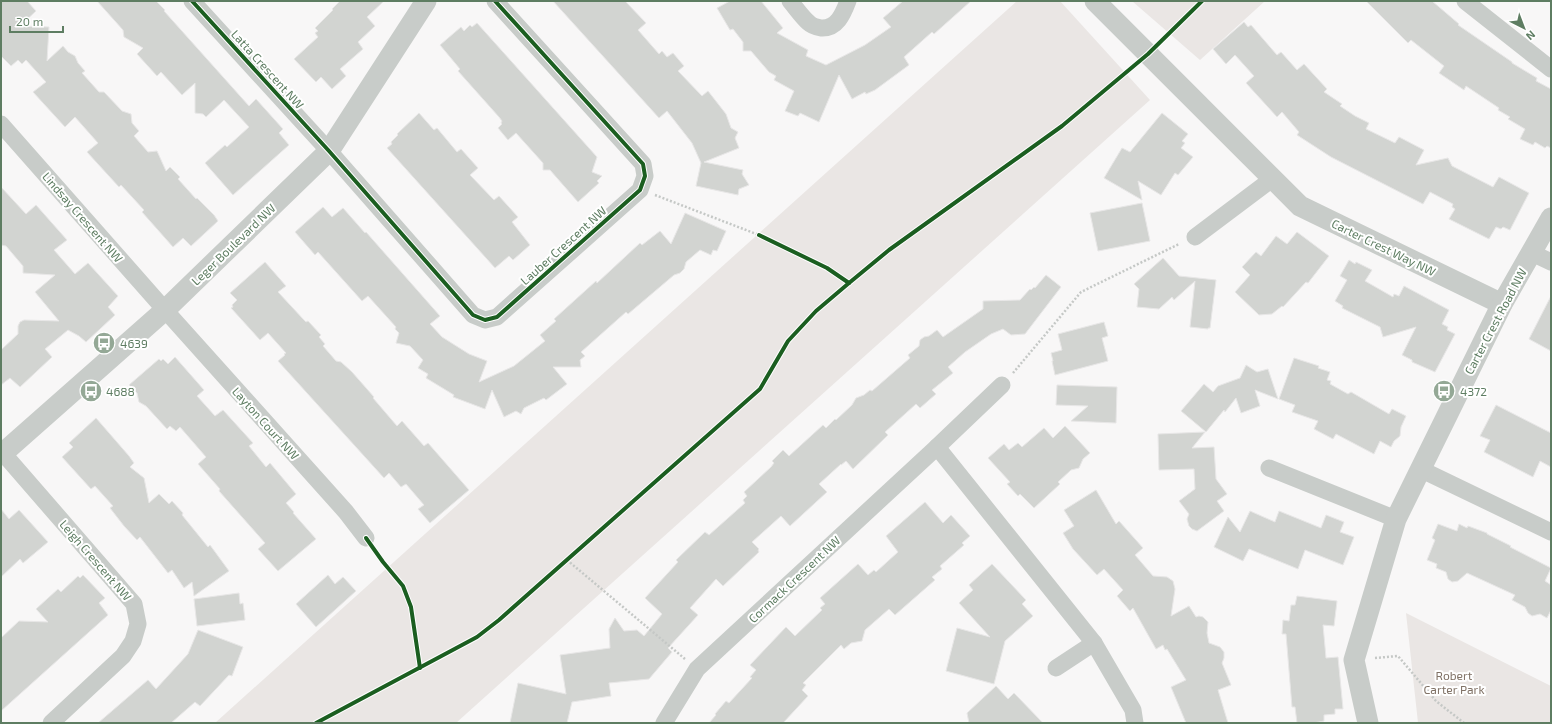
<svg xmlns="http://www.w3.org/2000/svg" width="1552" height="724" font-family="'Exo 2',sans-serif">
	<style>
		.green { fill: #eae6e4 }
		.building { fill: #d2d4d1; stroke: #e8e7e7 }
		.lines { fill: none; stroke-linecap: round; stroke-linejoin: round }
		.path { stroke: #c5c8c6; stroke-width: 2.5; stroke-dasharray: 2 2; stroke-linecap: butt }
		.minor { stroke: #c8ccc9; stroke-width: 17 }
		.tertiary { stroke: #c8ccc9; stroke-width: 21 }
		.cycleway-casing { stroke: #fff; stroke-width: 6 }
		.cycleway { stroke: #1b5e20; stroke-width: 4 }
		.labels { text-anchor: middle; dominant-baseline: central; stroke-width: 4; stroke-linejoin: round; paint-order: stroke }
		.street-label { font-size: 12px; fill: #5e7d62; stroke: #fff }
		.poi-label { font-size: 12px; fill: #5e7d62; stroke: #fff; text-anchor: start }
		.park-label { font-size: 12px; fill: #807266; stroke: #fff }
	</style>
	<rect width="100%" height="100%" fill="#f8f7f7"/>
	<g class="green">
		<path d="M1017 1H1060L1150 100 456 723H215Z"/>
		<path d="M1132 1H1265L1200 60Z"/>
		<path d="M1406 613 1551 686V723H1418Z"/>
	</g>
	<g class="building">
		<path d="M1 1H27L36 11 20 26 49 27 47 61 63 46 68 52 75 56 78 63 85 71 82 73 99 92H104L122 111 131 114 132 123 139 131 134 136 148 152 157 151 166 171 170 167 180 177 178 179 196 199 197 198 214 215 218 221 191 246 183 238 173 247 142 212 144 210 121 185 119 187 87 152 98 143 75 117 65 127 33 92 46 82 26 60 22 64 18 60 11 66 1 56Z"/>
		<path d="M97 1H156L165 10 164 11 249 106 256 99 283 129 279 133 289 145 233 195 205 163 225 145 227 147 249 127 224 100 206 117 203 114 195 113V83L182 95 161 72 157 76 137 54 143 48 124 37 123 30Z"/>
		<path d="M340 1H384L367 17 375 26 358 42 363 49 340 69 346 76 332 89 321 77 316 82 294 59 318 37 315 33 318 31 315 28 333 10 332 9Z"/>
		<path d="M553 1H625L646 23 638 30 659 54 662 51 667 57 673 53 684 66 678 71 702 96 708 91 726 114 731 128 738 132 735 138 739 148 704 162 743 170 742 174 749 185 739 189 738 195 696 186 701 163 692 143 667 111 659 118Z"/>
		<path d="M730 1H761L783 28 777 33 808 50 806 56 826 65 865 45 891 27 883 18 903 1H971L934 34 932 32 904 57 909 65 875 90 866 94 865 92 852 99 839 75 819 122 800 113 798 116 785 111 794 91 774 80 776 76 769 72 751 51H743V42L733 29 730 30 717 8Z"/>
		<path d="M1366 1H1432L1459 24 1458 25 1512 62V63L1537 78 1536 81 1551 89V148L1547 146 1545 148 1535 142 1533 145 1520 139 1525 129 1508 119 1510 117 1498 110 1499 108 1466 86 1464 90 1439 73 1444 66 1411 40 1408 43Z"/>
		<path d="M1244 22 1248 27 1251 25 1277 55 1281 52 1297 70 1304 64 1327 89 1324 92 1342 104 1340 106 1355 116 1369 123 1366 129 1395 143 1399 137 1424 150 1416 165 1448 158 1452 166 1493 187 1499 177 1529 193 1510 230 1503 227 1501 229 1496 227 1489 239 1449 219 1455 209 1452 207 1453 204 1430 192 1423 204 1331 157 1297 135 1299 132 1282 112 1277 117 1246 83 1254 76 1235 55 1226 64 1213 49Z"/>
		<path d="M477 23 597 157 592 172 602 176 597 181 599 183 578 202 550 170H543V163L516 133 508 140 498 128 502 124 501 123 502 121 499 117 458 71 460 69 440 45 461 27 464 31 470 25 472 27Z"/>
		<path d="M419 113 434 130 437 128 457 152 461 149 478 168 470 175 494 200 499 196 518 217 512 222 530 245 513 260 509 256 495 268 387 148 392 144 391 142 398 135 397 134Z"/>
		<path d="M1162 113 1188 134 1182 141 1185 143 1181 148 1193 157 1178 175 1175 173 1161 195 1138 181 1142 200 1104 178 1122 148 1130 152Z"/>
		<path d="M1 187 26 214 36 205 67 240 54 250 75 274 88 263 118 296 108 307 115 315 86 342 79 336 68 330 45 349 52 357 20 387 10 378 1 385V350L18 334V326L20 322 24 320 59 321 35 292 55 275 23 273V266L6 246 1 245Z"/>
		<path d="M1142 203 1150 241 1098 251 1090 213Z"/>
		<path d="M323 207 332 217 343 208 365 233 366 232 440 316 430 324 442 337 469 354 487 361 479 382 514 366 545 341 540 335 556 321 554 319 596 281 597 283 640 243 642 245 660 231 671 244 685 213 726 231 717 251 713 250 711 255 700 250 686 262 684 269 680 273 674 275 628 314 626 312 581 352 585 356 580 360 581 367H553L567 384 546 400 544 398 524 408 521 414 516 411 504 417 492 390 485 409 453 397 454 395 426 378 428 374 418 368 423 360 410 346 396 343 399 333 395 329 396 327 368 296 362 301 318 252 315 255 295 232Z"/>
		<path d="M1297 232 1329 256 1308 283 1306 282 1283 307 1282 306 1272 314 1259 315 1235 292 1250 275 1242 267 1256 252 1261 256 1276 236 1287 244Z"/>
		<path d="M1163 258 1179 276 1216 280 1210 328H1208V329L1190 327 1195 281 1174 300 1172 297 1159 309 1137 307 1139 289 1134 284Z"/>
		<path d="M1349 260 1355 264 1356 262 1372 270 1365 281 1393 297 1394 294 1399 296 1404 286 1449 310 1442 324 1448 327 1447 330 1455 334 1435 372 1412 362V360L1402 355 1416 327 1383 337 1380 327 1342 308 1343 306 1335 301 1347 280 1340 276Z"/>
		<path d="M265 262 286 286 278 292 304 320 306 322 308 321 321 335 319 337 325 344 323 346 336 361 341 362 352 372 374 397 373 398 397 426 402 421 424 446 428 443 469 490 430 523 418 509 424 505 406 484 401 487 389 473 384 478 278 361 285 355 284 354 286 353 268 333 260 340 231 308 233 307 232 305 237 300 230 293Z"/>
		<path d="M1046 275 1061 287 1025 334 1011 335 1003 329 991 334 965 352 948 367 953 373 932 390 936 394 920 408 916 404 885 432 888 435 853 469 846 461 841 465V464L819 484 827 492 790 526 781 516 752 542 759 549 758 550 759 552 723 586 716 579 690 608 698 615 668 648 672 652 649 679 609 683 611 696 572 702 567 723H510L518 683 566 694 560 655 610 648 609 629 615 618 624 631 637 630 644 636 662 614 645 598 678 562 676 560 705 532 709 535 745 503 743 500 747 496 744 492 771 467 774 463 772 461 783 450 789 456 823 425 826 428 835 419 836 420 852 405 856 398 864 395 870 390 872 391 910 358 908 355 919 346 920 340 924 337 929 336 937 330 943 337 983 309V301L1020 300 1030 289 1031 290 1034 287 1035 288Z"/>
		<path d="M1551 296V351L1529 339Z"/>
		<path d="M1104 322 1108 336 1102 338 1108 361 1055 375 1052 361H1053L1051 353 1062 350 1058 334Z"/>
		<path d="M175 357 204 390 197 396 215 416 223 410 253 443 249 446 266 467 270 463 296 494 286 503 294 512 293 513 316 539 278 571 258 549 265 543 219 491 220 489 198 464 206 457 180 427 176 431 170 426 167 429 146 406 139 402 137 393 129 385 159 359 161 361 163 359 168 364Z"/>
		<path d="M1294 358 1319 366 1318 368 1330 372 1327 380 1331 381 1330 384 1348 394 1351 392 1389 414 1392 409 1406 416 1401 427 1400 436 1394 441 1391 447 1380 441 1374 454 1336 434 1333 439 1314 429 1318 421 1292 412 1295 405 1279 399Z"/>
		<path d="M1246 365 1257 372 1268 369 1278 399 1255 390 1260 406 1241 413 1236 398 1225 412 1224 410 1206 432 1181 411 1204 384 1213 392 1218 386 1240 378Z"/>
		<path d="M1057 385 1117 387 1116 423 1071 421 1088 406 1056 405Z"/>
		<path d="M1496 405 1551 433V467L1540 461 1533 477 1484 452 1490 440 1480 436Z"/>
		<path d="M96 418 129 456 134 463 130 467 144 478 149 503 159 494 169 504 172 501 183 513 182 515 208 547 210 545 229 571 194 596 192 582 184 588 172 570 168 573 140 537 137 540 124 526 110 508 113 506 95 486 91 489 62 457 73 447 69 443Z"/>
		<path d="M1065 426 1090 453 1083 459 1079 468 1071 470 1058 482 1060 484 1034 508 1020 494 1018 496 1007 484 1010 482 988 458 1004 444 1009 450 1018 443 1022 447 1044 428 1053 438Z"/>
		<path d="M1205 432 1192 448 1214 447 1216 479 1227 494 1217 501 1224 511 1197 531 1192 529 1189 526 1187 519 1189 514 1179 501 1195 489 1194 469 1159 470 1158 434Z"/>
		<path d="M1096 490 1116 524 1119 521 1143 548 1135 555 1153 576 1167 577 1173 581 1175 589 1171 616 1189 606 1196 617 1199 616 1203 617 1208 622 1207 633 1209 643 1220 647 1224 652V658L1222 663 1231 685 1218 690 1228 723H1186L1171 687 1186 680 1167 649 1165 650 1163 645 1156 649 1133 608 1130 611 1117 596 1123 590 1104 569 1097 575 1073 549 1063 533 1074 526 1064 510Z"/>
		<path d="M925 502 943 523 951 515 970 536 962 543 964 545 940 566 942 569 932 577 935 580 895 615 889 609 865 630 862 641 851 643 844 649 841 645 803 683 806 685 802 690 808 696 783 723H709L716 715 715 714 726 701 729 703 752 678 750 677 756 670 750 665 786 627 795 636 822 610 820 608 825 604 820 598 858 564 868 575 874 570 876 572 898 552 886 536Z"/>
		<path d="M1 509 9 519 19 510 48 542 23 563 20 559 1 577Z"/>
		<path d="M1250 511 1275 522 1279 511 1321 528 1326 515 1344 522 1340 532 1354 537 1343 565 1305 550 1298 569 1249 549 1243 561 1214 547 1228 517 1240 532Z"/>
		<path d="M1438 524 1457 531 1459 524 1467 528 1468 526 1487 533V534L1511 546 1510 547 1551 568 1545 581 1551 585V610L1547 618 1540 614 1532 616 1528 613 1525 607 1512 600 1515 595 1467 573 1458 581 1452 582 1448 579 1446 572 1436 568 1437 564 1427 560 1435 540 1432 538Z"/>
		<path d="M992 564 1026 600 1022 604 1033 616 1005 641 994 684 946 671 957 628 990 637 959 603 973 590 969 585Z"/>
		<path d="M83 575 105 598 99 603 108 615 1 711V638L19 621 48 622 36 609 58 589 61 592 78 576 80 578Z"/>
		<path d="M328 575 335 584 343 577 356 591 316 627 296 604Z"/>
		<path d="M239 593 240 604 243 603 245 620 197 626 194 599Z"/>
		<path d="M1297 596 1337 601 1334 626 1323 625 1326 658 1338 657 1343 709H1335V714L1324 715V721L1313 723H1297L1295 707H1292L1286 634H1282L1283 620 1289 621 1291 605H1295Z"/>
		<path d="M198 630 243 647 232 676 229 675 200 706 195 702 171 723H98L148 680 156 689 188 654Z"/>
		<path d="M996 686 1008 699 1014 693 1043 723H969L967 713Z"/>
	</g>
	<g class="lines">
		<g class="path">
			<path d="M655 195 759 235"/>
			<path d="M1013 373 1081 292 1179 244"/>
			<path d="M567 560 685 659"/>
			<path d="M1375 658 1398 656 1436 701 1464 723"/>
		</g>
		<g class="minor">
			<path d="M192 1 329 151 473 315 485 320 497 317 640 190 645 176 643 164 495 1"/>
			<path d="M790 1C796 8 802 17 809 23 812 26 816 27 821 28 837 29 843 14 848 1"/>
			<path d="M1465 1 1551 69"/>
			<path d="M1 124 165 310 346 512 366 538"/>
			<path d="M1195 237 1272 179"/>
			<path d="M1532 253 1551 262"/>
			<path d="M937 447 1002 385"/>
			<path d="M3 453 134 604 138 624 133 641 123 656 51 723"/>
			<path d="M1269 468 1396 519"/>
			<path d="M1420 469 1551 532"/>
			<path d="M1056 668 1094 643"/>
			<path d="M664 723 697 669 937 447 1094 643 1133 710 1135 723"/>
		</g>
		<g class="tertiary">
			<path d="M1095 1 1300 206 1502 304"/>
			<path d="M1 455 165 310 329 151 426 1"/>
			<path d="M1368 723 1354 660 1396 519 1502 304 1551 218"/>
		</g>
		<g class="cycleway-casing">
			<g id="cycleway">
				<path d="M192 1 329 151 473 315 485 320 497 317 640 190 645 176 643 164 495 1"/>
				<path d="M759 235 827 268 849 283"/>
				<path d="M366 538 383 562 403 586 411 607 420 668"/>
				<path d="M316 723 477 637 499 620 760 389 788 341 816 311 849 283 889 250 1062 126 1148 54 1202 1"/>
			</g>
		</g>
		<use href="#cycleway" class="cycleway"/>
	</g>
	<defs>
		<g id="bus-disc" transform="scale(1.15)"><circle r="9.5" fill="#94a896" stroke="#fff"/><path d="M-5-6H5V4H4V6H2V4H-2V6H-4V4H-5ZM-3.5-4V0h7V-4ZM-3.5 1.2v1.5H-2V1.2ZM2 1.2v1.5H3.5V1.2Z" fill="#fff"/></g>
	</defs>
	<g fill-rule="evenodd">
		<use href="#bus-disc" x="104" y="343"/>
		<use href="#bus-disc" x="91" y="391"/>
		<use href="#bus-disc" x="1444" y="391"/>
	</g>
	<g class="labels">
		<g class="street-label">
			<text transform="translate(268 69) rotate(48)">Latta Crescent NW</text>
			<text transform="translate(83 217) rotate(49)">Lindsay Crescent NW</text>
			<text transform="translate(233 244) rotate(-44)">Leger Boulevard NW</text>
			<text transform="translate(563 245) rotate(-42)">Lauber Crescent NW</text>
			<text transform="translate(1384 247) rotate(26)">Carter Crest Way NW</text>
			<text transform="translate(1495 321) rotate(-62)">Carter Crest Road NW</text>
			<text transform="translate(266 423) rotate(48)">Layton Court NW</text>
			<text transform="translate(96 560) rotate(49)">Leigh Crescent NW</text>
			<text transform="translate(794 579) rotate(-43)">Cormack Crescent NW</text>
		</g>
		<g class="poi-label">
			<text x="120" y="343">4639</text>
			<text x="106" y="391">4688</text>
			<text x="1460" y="391">4372</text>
		</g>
		<g class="park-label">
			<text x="1454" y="675">Robert<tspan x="1454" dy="14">Carter Park</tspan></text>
		</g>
	</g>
	<rect width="1552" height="724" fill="none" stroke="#5e7d62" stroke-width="4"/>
	<g transform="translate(1524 28) rotate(138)" stroke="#ffffff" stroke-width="3" paint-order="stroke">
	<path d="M0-3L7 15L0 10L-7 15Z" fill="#5e7d62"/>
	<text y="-6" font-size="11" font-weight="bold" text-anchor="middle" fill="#5e7d62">N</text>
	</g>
	<path d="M10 26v6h53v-6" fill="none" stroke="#5e7d62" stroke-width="2"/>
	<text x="16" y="26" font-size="12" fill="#5e7d62" stroke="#ffffff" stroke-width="3" paint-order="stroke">20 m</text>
</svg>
